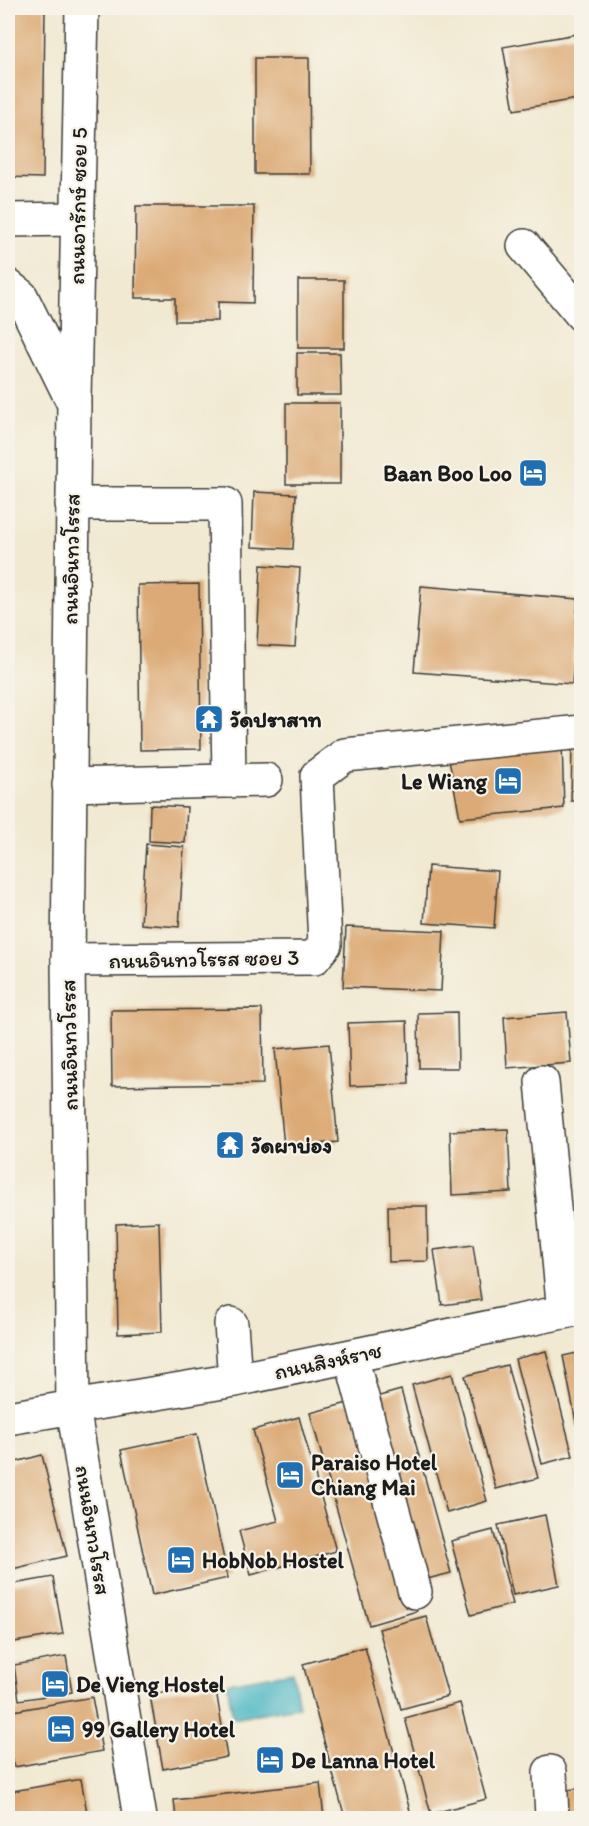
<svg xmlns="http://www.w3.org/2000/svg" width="589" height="1826" font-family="Itim,'Playpen Sans Thai',sans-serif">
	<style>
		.water { fill: #47b5c3; stroke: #326870; stroke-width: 1.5 }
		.building { fill: #dcaa76 }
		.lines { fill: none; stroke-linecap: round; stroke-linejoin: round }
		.minor-casing { stroke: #3c3b37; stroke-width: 36 }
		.minor { stroke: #fff; stroke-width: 33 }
		.labels { text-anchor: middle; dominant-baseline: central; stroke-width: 4.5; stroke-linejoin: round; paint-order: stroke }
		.street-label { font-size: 22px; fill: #1c1c1c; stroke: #f7f3e8 }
		.poi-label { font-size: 22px; font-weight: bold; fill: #1c1c1c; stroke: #f7f3e8; text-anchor: start }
	</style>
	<rect width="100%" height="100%" fill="#f7f3e8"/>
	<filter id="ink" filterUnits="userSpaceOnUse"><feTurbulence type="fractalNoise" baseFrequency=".0167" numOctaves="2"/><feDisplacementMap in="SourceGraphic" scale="12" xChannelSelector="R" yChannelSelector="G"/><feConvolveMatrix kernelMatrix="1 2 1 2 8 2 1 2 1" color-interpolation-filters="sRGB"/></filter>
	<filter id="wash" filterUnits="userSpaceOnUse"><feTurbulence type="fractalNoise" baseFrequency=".008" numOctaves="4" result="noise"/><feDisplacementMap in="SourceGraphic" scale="24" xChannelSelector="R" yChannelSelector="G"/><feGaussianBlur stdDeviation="1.35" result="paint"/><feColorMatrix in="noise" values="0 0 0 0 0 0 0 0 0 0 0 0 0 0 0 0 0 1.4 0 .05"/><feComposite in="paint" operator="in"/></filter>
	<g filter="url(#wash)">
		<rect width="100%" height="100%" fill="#f1e9d2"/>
		<path class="water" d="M293 1672 299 1707 233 1718 227 1683Z"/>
		<g id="blocks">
			<g class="building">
				<path d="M8 8H45L43 178 8 177Z"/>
				<path d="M582 33V98L514 110 503 47Z"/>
				<path d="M255 58H309L310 174H255Z"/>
				<path d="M136 206H254L253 303 218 302V321H175V298H135Z"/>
				<rect x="298" y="280" width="46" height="68"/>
				<path d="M297 353H340L341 395H297Z"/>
				<rect x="286" y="403" width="54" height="81"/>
				<path d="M254 492 296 494 293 549 252 547Z"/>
				<path d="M261 565 300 568 295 647 257 645Z"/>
				<path d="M199 584 201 749 140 750 138 585Z"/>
				<path d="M421 586 578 599 572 684 414 672Z"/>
				<path d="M562 743 564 808 460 818 448 755Z"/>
				<path d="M572 743H582V801H571Z"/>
				<path d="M150 805 187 807 185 843 149 841Z"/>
				<path d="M146 844 184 847 179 927 141 924Z"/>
				<path d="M428 866 498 871 494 928 424 923Z"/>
				<rect x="578" y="923" width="4" height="66"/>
				<path d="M346 927 444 931 441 991 343 987Z"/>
				<path d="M262 1009 263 1084 112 1086 111 1010Z"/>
				<path d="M457 1012 458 1068H419L418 1013Z"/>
				<path d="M567 1012 571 1063 507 1068 504 1017Z"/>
				<path d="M407 1021 409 1084 350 1086 348 1023Z"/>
				<path d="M329 1044 338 1142 284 1147 275 1049Z"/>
				<path d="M508 1129 511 1192 452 1195 450 1131Z"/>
				<path d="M388 1206H427L428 1261 389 1262Z"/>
				<path d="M159 1222 162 1332 118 1334 116 1224Z"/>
				<path d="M473 1245 481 1300 442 1305 434 1250Z"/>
				<path d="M546 1351 573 1456 542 1464 515 1359Z"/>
				<path d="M582 1352V1426L577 1427 563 1356Z"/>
				<path d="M507 1365 538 1478 496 1489 465 1376Z"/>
				<path d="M452 1374 487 1501 447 1513 412 1385Z"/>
				<path d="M401 1390 451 1573 419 1581 369 1399Z"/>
				<path d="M359 1400 417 1611 369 1625 310 1413Z"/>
				<path d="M299 1417 336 1551 251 1575 239 1531 278 1521 253 1430Z"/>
				<path d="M197 1434 228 1578 152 1595 121 1450Z"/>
				<path d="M42 1455 67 1556 8 1570V1464Z"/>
				<path d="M545 1515 559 1585 513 1595 498 1525Z"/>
				<path d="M493 1530 513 1604 471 1615 451 1541Z"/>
				<path d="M53 1577 63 1634 8 1643V1585Z"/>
				<path d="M426 1616 448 1696 401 1709 379 1629Z"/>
				<path d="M365 1647 412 1818H345L303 1664Z"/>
				<path d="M66 1656 72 1692 19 1700 14 1665Z"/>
				<path d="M215 1684 227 1757 163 1769 150 1695Z"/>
				<path d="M92 1697 102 1751 14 1767 8 1727V1712Z"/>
				<path d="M460 1703 486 1799 431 1814 405 1718Z"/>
				<path d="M81 1779 88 1818H8V1792Z"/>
				<path d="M320 1783 324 1818H176L174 1800Z"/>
				<path d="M582 1788V1818H564L561 1791Z"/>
			</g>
		</g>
	</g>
	<g filter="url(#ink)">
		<use href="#blocks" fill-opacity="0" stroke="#3c3b37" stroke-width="1.5"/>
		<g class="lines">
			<g class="minor-casing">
				<g id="minor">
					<path d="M8 220 77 219"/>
					<path d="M524 246 582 315"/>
					<path d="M8 286 21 296 74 404 68 960 73 1407 140 1818"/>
					<path d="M74 399 82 8"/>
					<path d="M72 504H225L229 781"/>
					<path d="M69 785 266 780"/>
					<path d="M68 960 314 958 325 944 317 776 345 755 582 732"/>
					<path d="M542 1082 564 1312"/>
					<path d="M231 1324 235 1380"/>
					<path d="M351 1357 415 1592"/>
					<path d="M8 1418 235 1380 582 1308"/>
					<path d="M550 1772 552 1818"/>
				</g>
			</g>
			<use href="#minor" class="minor"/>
		</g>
	</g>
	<defs>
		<g id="hotel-square" transform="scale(1.5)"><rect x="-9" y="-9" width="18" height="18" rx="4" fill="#1f6fb2" stroke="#f7f3e8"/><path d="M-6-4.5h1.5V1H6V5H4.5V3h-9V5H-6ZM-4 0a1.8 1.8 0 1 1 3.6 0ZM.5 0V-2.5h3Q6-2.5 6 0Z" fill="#fff"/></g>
		<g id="temple-square" transform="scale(1.5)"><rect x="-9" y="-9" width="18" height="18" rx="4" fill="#1f6fb2" stroke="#f7f3e8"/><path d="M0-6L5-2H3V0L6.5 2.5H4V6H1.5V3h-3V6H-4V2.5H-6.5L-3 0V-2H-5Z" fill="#fff"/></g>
	</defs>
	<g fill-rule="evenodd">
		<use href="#hotel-square" x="533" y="473"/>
		<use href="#temple-square" x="209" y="719"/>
		<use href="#hotel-square" x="508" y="781"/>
		<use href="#temple-square" x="230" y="1145"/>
		<use href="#hotel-square" x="290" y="1475"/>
		<use href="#hotel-square" x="181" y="1560"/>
		<use href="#hotel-square" x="55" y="1684"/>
		<use href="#hotel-square" x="61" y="1729"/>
		<use href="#hotel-square" x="270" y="1760"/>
	</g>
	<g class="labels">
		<g class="street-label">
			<text transform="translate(78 206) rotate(-89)">ถนนอารักษ์ ซอย 5</text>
			<text transform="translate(71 559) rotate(-89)">ถนนอินทวโรรส</text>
			<text transform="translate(204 959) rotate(-1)">ถนนอินทวโรรส ซอย 3</text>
			<text transform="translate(69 1045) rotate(-91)">ถนนอินทวโรรส</text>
			<text transform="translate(328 1361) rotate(-12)">ถนนสิงห์ราช</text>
			<text transform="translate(93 1530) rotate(81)">ถนนอินทวโรรส</text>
		</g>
		<g class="poi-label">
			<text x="512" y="473" text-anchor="end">Baan Boo Loo</text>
			<text x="230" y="719">วัดปราสาท</text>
			<text x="487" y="781" text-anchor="end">Le Wiang</text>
			<text x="251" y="1145">วัดผาบ่อง</text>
			<text x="311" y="1462">Paraiso Hotel<tspan x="311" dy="25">Chiang Mai</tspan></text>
			<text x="202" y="1560">HobNob Hostel</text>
			<text x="76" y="1684">De Vieng Hostel</text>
			<text x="82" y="1729">99 Gallery Hotel</text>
			<text x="291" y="1760">De Lanna Hotel</text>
		</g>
	</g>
	<rect width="589" height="1826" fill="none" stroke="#f7f3e8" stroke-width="30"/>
</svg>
